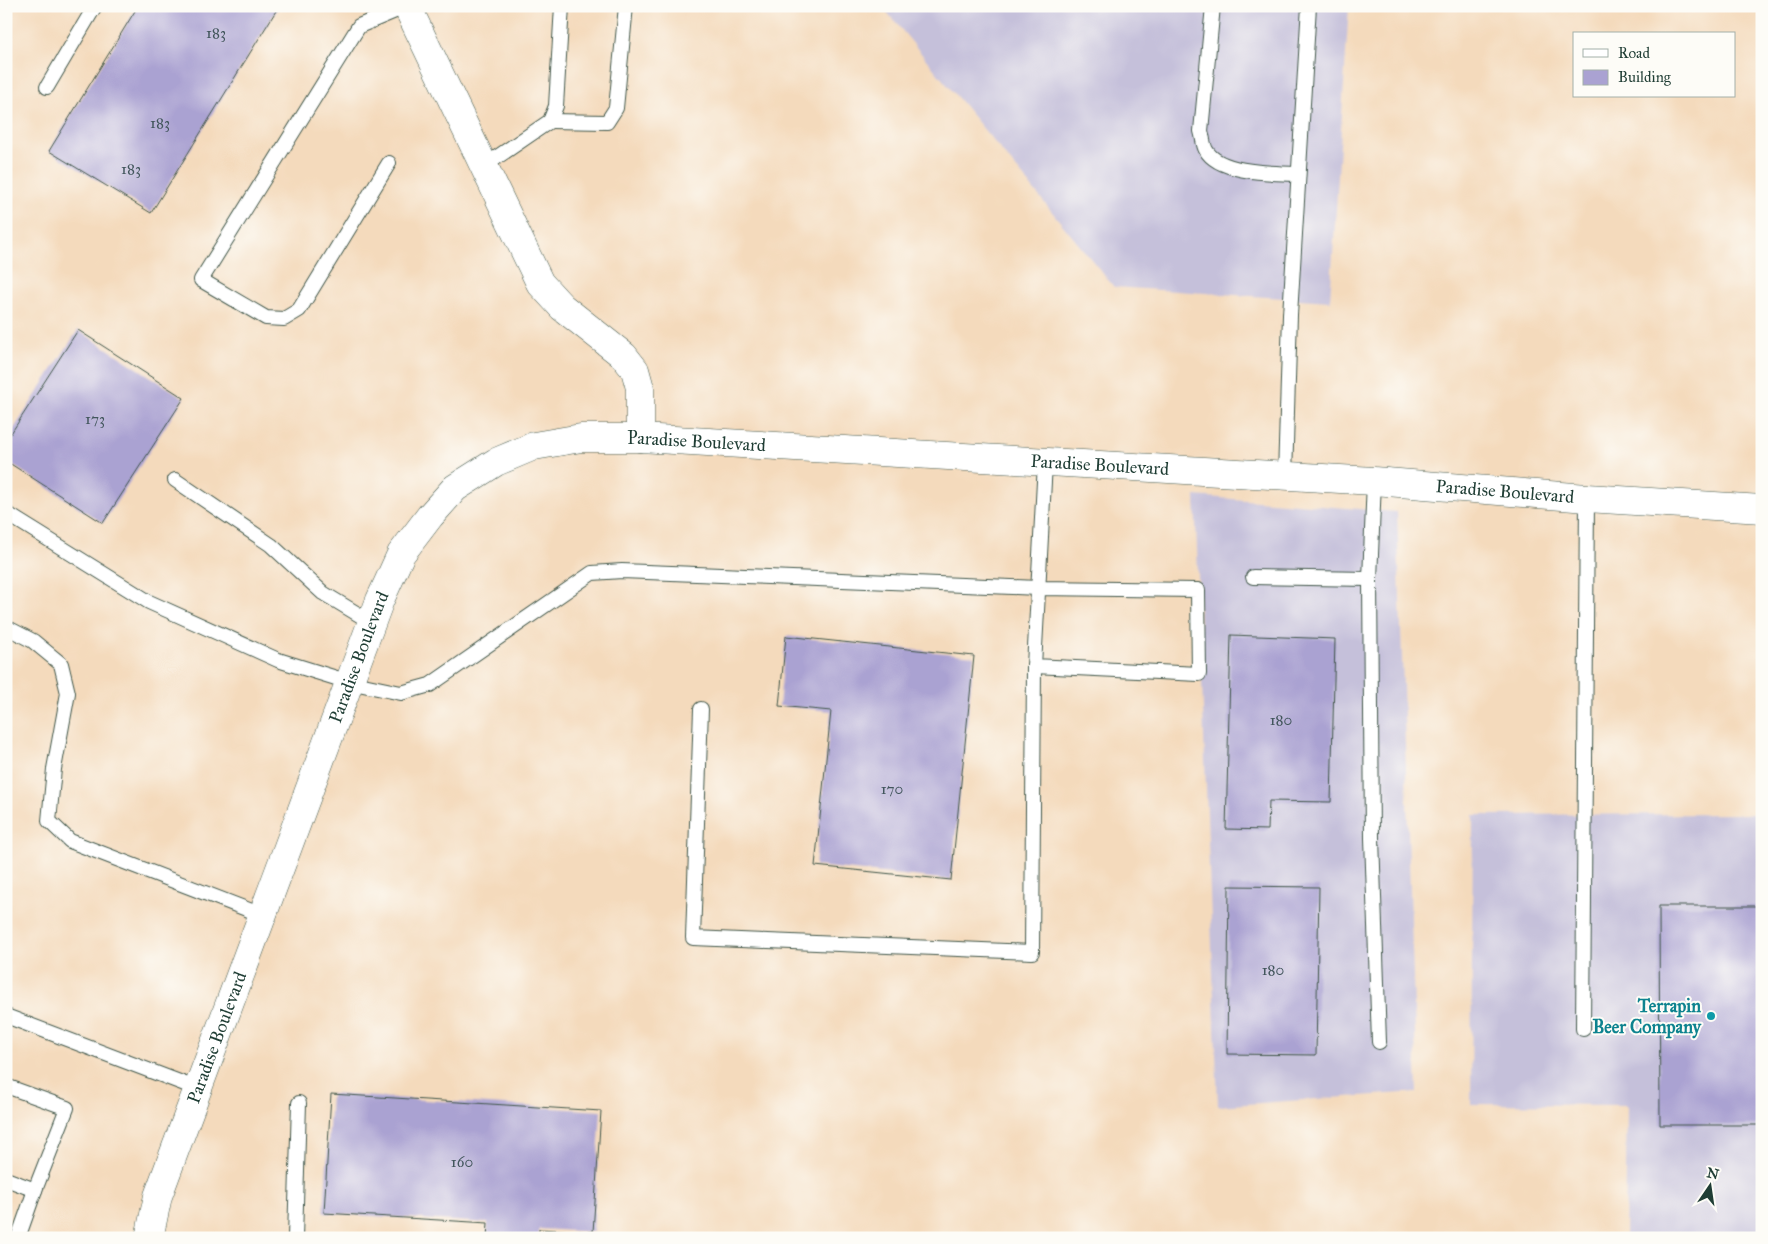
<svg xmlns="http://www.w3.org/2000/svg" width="1768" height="1244" font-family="'IM FELL Great Primer',serif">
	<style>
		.industrial { fill: #c5c0da }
		.building { fill: #aaa2d2 }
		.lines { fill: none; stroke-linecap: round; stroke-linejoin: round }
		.lane-casing { stroke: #3f5548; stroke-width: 16 }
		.street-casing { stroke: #3f5548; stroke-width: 29 }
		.lane { stroke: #fff; stroke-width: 14 }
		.street { stroke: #fff; stroke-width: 28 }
		.culture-dot { fill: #0f9aa8; stroke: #fdfcf7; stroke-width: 2 }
		.labels { text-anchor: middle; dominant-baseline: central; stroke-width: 4; stroke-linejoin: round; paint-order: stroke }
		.number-label { font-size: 15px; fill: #42565c }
		.street-label { font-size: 18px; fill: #1f3d34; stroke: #fdfcf7 }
		.culture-label { font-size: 18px; font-weight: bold; fill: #0d838f; stroke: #fdfcf7; text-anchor: end }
	</style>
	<rect width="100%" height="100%" fill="#fdfcf7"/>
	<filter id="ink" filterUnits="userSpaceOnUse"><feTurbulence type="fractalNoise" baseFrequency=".02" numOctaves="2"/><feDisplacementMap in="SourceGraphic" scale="10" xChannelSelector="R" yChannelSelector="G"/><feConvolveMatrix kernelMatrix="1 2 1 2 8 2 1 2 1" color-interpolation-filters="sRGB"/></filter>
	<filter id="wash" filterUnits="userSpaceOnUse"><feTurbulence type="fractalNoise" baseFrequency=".0096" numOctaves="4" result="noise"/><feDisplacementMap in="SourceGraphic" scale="20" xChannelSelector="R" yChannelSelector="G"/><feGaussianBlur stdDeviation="1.12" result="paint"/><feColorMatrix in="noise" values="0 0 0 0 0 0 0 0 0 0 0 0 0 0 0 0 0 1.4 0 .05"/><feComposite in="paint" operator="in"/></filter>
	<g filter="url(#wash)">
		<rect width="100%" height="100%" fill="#f4dabc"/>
		<g class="industrial">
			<path d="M882 6H1349L1330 301 1114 287Z"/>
			<path d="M1195 496 1397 512 1417 1092 1218 1106Z"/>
			<path d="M1762 814V1238H1625L1627 1105 1471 1104 1473 815Z"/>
		</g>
		<g id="blocks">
			<g class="building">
				<path d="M138 6H279L151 213 49 151Z"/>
				<path d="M78 330 184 398 103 523 6 461V441Z"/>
				<path d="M1231 635 1335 639 1331 802 1269 801 1268 830 1226 829Z"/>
				<path d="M786 636 974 656 951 880 815 866 831 711 779 706Z"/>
				<path d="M1229 886 1319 887 1316 1055 1227 1054Z"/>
				<path d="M1659 906H1762V1125H1660Z"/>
				<path d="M331 1094 601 1111 593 1232 539 1229V1238H487L488 1223 324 1213Z"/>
			</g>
		</g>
	</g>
	<g filter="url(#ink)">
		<use href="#blocks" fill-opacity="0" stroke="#3f5548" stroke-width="1"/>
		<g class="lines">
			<g class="lane-casing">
				<g id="lane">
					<path d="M1213 6 1201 131C1203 137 1203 145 1206 150 1219 174 1275 173 1298 174"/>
					<path d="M47 87 95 6"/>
					<path d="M550 121 607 122 616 108 626 6"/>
					<path d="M389 163 299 310 284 319 266 318 201 280 359 26 407 6"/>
					<path d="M484 166 550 121 556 106 562 6"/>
					<path d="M1285 476 1290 315 1309 6"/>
					<path d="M175 480 271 545 323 593 371 622"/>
					<path d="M1374 481 1370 579 1372 838 1379 1042"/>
					<path d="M6 513 149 602 278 660 349 682 401 693 430 685 592 573 622 571 1038 588 1198 590 1199 674 1034 666 1045 463"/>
					<path d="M1253 577 1370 579"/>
					<path d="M6 627 33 641 61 664 68 693 54 769 49 821 70 841 262 915"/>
					<path d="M701 709 693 938 1032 952 1034 666"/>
					<path d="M6 1016 198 1089"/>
					<path d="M1583 1029 1587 498"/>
					<path d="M6 1086 67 1108 35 1190 6 1179"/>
					<path d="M18 1238 35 1190"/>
					<path d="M295 1238 299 1103"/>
				</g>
			</g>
			<g class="street-casing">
				<g id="street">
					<path d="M407 6 540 283 562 307 624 356 635 370 640 388V438"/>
					<path id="s1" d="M149 1238 158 1196 175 1150 380 600 401 554 430 516 455 488 496 462 534 446 581 438H640L1374 481 1587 498 1762 509"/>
				</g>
			</g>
			<use href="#lane" class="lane"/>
			<use href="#street" class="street"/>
		</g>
	</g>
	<circle class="culture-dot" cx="1711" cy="1016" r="5"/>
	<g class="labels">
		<g class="number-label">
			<text x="216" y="33">183</text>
			<text x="160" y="123">183</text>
			<text x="131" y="169">183</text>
			<text x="95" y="419">173</text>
			<text x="1281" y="720">180</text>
			<text x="892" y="789">170</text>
			<text x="1273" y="970">180</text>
			<text x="462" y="1162">160</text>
		</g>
		<g class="street-label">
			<text stroke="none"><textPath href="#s1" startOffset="1068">Paradise Boulevard</textPath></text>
			<text stroke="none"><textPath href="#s1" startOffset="1472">Paradise Boulevard</textPath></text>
			<text stroke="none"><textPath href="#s1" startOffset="1878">Paradise Boulevard</textPath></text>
			<text stroke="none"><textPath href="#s1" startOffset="618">Paradise Boulevard</textPath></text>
			<text stroke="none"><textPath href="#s1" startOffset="212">Paradise Boulevard</textPath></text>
		</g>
		<g class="culture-label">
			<text x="1701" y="1006">Terrapin<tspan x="1701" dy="21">Beer Company</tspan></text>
		</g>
	</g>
	<rect width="1768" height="1244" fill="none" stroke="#fdfcf7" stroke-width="25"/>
	<rect x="1573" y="32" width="162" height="65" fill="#fdfcf7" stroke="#a4b0a9"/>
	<rect x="1583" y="49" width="25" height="8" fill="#ffffff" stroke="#a4b0a9"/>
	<text x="1618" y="58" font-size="15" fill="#1f3d34">Road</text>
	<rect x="1583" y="70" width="25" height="15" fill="#aaa2d2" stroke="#a4b0a9"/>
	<text x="1618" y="82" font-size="15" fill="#1f3d34">Building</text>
	<g transform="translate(1710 1186) rotate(13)" stroke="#fdfcf7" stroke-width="4" paint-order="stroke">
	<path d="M0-4L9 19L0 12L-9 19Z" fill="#1f3d34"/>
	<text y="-8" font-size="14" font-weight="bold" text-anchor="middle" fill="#1f3d34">N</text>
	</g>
</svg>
